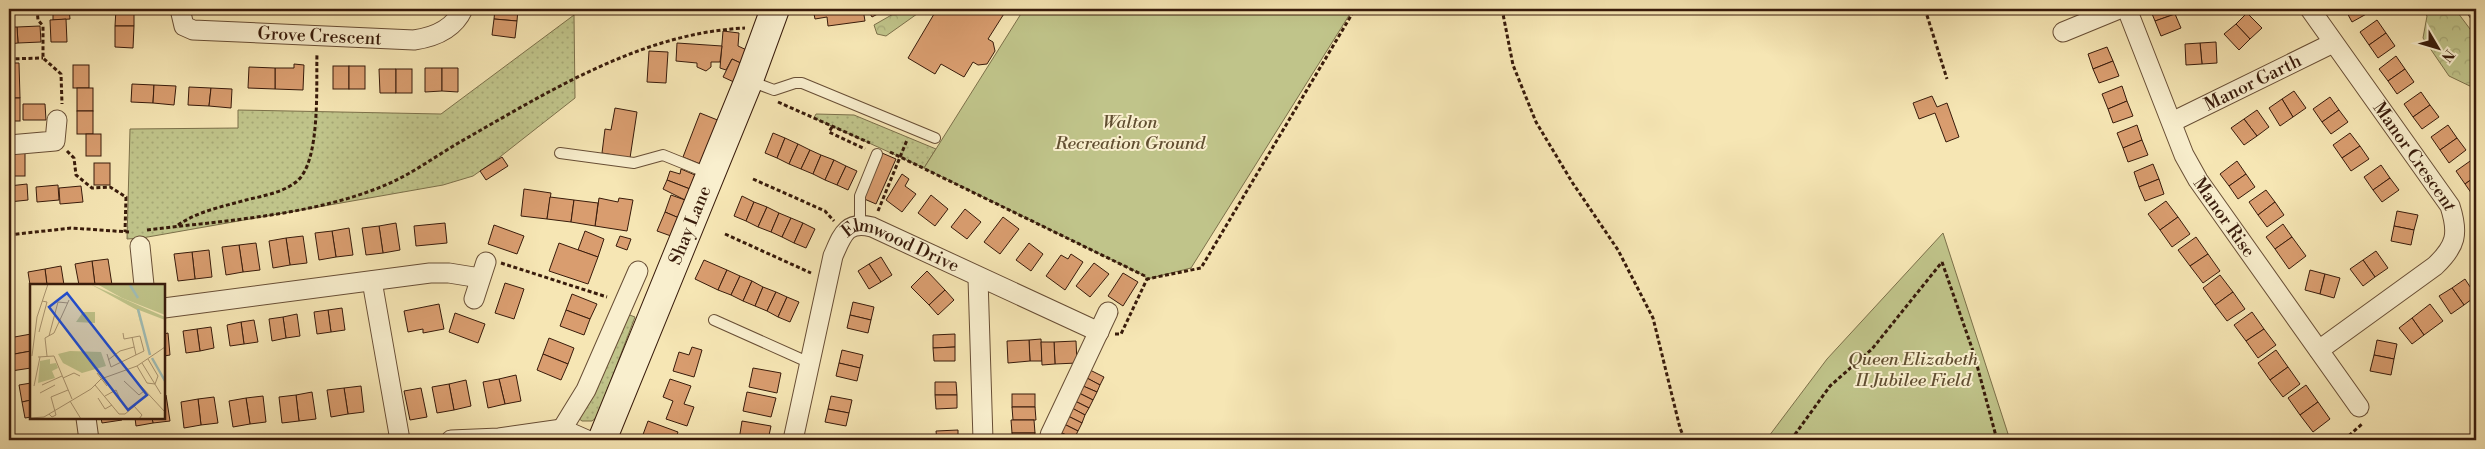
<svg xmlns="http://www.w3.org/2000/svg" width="2485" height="449" font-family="'Libre Bodoni',serif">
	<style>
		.grass { fill: url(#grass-dots); stroke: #7c704a }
		.forest { fill: url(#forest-crowns); stroke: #7c704a }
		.green { fill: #c0c48a; stroke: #7c704a }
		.building { fill: #d99d6f; stroke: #381b0b }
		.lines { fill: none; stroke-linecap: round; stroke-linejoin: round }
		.service-casing { stroke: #684e35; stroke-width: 12 }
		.minor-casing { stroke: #684e35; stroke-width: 21 }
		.secondary-casing { stroke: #381b0b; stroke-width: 30 }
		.path { stroke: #381b0b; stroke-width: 3; stroke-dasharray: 4 2.5; stroke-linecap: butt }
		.service { stroke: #f9efce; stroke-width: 10 }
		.minor { stroke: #f9efce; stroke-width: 19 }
		.secondary { stroke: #f9efce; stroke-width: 28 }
		.rail-casing { stroke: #381b0b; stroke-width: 5.5 }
		.rail { stroke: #f9efce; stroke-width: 4; stroke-dasharray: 11; stroke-linecap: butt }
		.labels { text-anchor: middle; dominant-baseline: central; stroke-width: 4; stroke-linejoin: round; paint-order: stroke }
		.street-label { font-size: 18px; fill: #381b0b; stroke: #f9efce }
		.park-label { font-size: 18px; font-style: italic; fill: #614e31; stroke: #f9efce }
		.inset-river { fill: none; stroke: #a0bdb6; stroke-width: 2.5 }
		.inset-road { fill: none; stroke: #aa9570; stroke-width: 1 }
		.view { fill: #1d4ed8; fill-opacity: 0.15; stroke: #1d4ed8; stroke-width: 2.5 }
		.inset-edge { fill: none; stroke: #381b0b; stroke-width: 2.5 }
	</style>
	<defs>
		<pattern id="grass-dots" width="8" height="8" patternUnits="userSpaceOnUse" patternTransform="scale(1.25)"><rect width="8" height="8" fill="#c0c48a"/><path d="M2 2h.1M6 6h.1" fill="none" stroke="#a6a876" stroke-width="1.8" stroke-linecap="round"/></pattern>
		<pattern id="forest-crowns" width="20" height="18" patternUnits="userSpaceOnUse" patternTransform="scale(1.25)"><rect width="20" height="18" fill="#c0c48a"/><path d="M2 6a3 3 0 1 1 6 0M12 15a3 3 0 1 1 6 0" fill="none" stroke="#a6a876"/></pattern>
	</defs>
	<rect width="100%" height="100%" fill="#f6e6b4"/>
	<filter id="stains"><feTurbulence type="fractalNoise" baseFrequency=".004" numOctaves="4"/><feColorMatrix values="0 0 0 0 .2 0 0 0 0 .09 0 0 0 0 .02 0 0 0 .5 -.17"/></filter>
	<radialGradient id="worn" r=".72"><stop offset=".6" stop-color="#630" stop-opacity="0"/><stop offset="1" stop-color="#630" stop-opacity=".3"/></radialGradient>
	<g class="grass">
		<path d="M574 15 575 98 496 160 473 176 443 185 142 238 127 239 130 129 238 128V110L441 114Z"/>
		<path d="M816 114 854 115 936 149 924 168 814 118Z"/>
		<path d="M627 314 635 317 597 417 592 421H582L578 418Z"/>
	</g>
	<g class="forest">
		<path d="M902 9H924L886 36 877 34 874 25Z"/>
		<path d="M2422 9H2455L2476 37V89L2449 76 2423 38 2427 16Z"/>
	</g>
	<g class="green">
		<path d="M1024 9H1353L1191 268 1147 279 1145 276 924 168Z"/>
		<path d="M1943 233 2010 440H1766L1827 359Z"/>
	</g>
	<g class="building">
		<path d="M53 9H69L70 19 53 20Z"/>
		<path d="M116 9H134V26H115Z"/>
		<path d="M495 9H518L517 21 494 19Z"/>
		<path d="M813 9H863L865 21 828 26 827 17 815 19Z"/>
		<path d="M867 9H887L872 17Z"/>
		<path d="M937 9H1007L988 39 993 42 995 51 987 64 978 65 973 62 964 77 941 64 935 74 908 58Z"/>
		<path d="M2150 9H2173L2175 14 2155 21Z"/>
		<path d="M2345 9H2369L2370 12 2352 22Z"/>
		<path d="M2247 13 2262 28 2250 39 2236 24Z"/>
		<path d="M2175 14 2181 28 2161 36 2155 21Z"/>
		<path d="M66 19 67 42H51L50 20Z"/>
		<path d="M494 19 517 21 515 38 492 35Z"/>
		<path d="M2377 20 2386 33 2369 45 2360 32Z"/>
		<path d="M2236 24 2250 39 2239 50 2224 34Z"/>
		<path d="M40 26 41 42 18 43 17 27Z"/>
		<path d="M115 26H134L133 48 115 47Z"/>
		<path d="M9 27H17L18 43 9 44Z"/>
		<path d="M723 31 739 33 738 46 751 52 745 65 732 59 726 70 720 68Z"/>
		<path d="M2386 33 2395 46 2378 58 2369 45Z"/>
		<path d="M2216 42 2217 63 2202 64 2200 43Z"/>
		<path d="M677 43 722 46 720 62H711V67L706 71 697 67V63L676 61Z"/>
		<path d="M2200 43 2202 64 2186 65 2185 44Z"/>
		<path d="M2107 47 2113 61 2093 69 2088 54Z"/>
		<path d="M649 51 668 52 666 83 647 82Z"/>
		<path d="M2396 56 2405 69 2388 81 2379 69Z"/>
		<path d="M732 59 745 65 736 83 723 77Z"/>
		<path d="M2113 61 2119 76 2099 83 2093 69Z"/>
		<path d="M9 63H19L20 98H9Z"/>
		<path d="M294 64 304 65 303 90 275 89V68H294Z"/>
		<rect x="73" y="65" width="16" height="23"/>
		<rect x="333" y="66" width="16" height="23"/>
		<rect x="349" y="66" width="16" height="23"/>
		<path d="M249 67 275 68V89L248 88Z"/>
		<path d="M425 68H442V91L425 92Z"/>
		<path d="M442 68H458V92L442 91Z"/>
		<path d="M379 69H396V93H380Z"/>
		<rect x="396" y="69" width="16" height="24"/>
		<path d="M2405 69 2414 82 2397 94 2388 81Z"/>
		<path d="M132 84 154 85 153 103 131 102Z"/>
		<path d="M154 85 176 86 174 105 153 103Z"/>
		<path d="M2122 86 2127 101 2108 109 2102 94Z"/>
		<path d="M189 87 211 88 209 106 188 105Z"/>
		<rect x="77" y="88" width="16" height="23"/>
		<path d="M211 88 232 89 231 108 209 106Z"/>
		<path d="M2294 91 2306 108 2293 117 2282 99Z"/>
		<path d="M2421 92 2430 105 2413 117 2404 104Z"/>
		<path d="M1932 96 1937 107 1947 103 1959 137 1946 142 1935 113 1919 119 1913 103Z"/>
		<path d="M2330 97 2339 110 2322 122 2313 109Z"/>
		<rect x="9" y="98" width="11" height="23"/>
		<path d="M2282 99 2293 117 2280 126 2269 108Z"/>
		<path d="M2127 101 2133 116 2113 123 2108 109Z"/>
		<path d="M23 104H45L46 120H23Z"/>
		<path d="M2430 105 2439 117 2422 129 2413 117Z"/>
		<path d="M615 108 637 112 630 158 602 153 605 129 611 130Z"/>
		<path d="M2257 110 2269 127 2257 136 2244 119Z"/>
		<path d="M2339 110 2348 122 2331 134 2322 122Z"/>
		<rect x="77" y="111" width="16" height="23"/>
		<path d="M700 113 720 121 703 165 683 157Z"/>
		<path d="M2244 119 2257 136 2244 145 2231 128Z"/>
		<path d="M2137 125 2142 140 2123 148 2117 133Z"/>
		<path d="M2448 125 2457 138 2440 150 2431 137Z"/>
		<path d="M773 133 785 138 777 158 765 153Z"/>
		<path d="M2350 133 2360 146 2342 158 2333 145Z"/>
		<rect x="86" y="134" width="15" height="22"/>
		<path d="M785 138 798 144 789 164 777 158Z"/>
		<path d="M2457 138 2466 150 2449 163 2440 150Z"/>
		<path d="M2142 140 2148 155 2128 162 2123 148Z"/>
		<path d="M798 144 810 150 801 169 789 164Z"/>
		<path d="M2360 146 2369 159 2351 171 2342 158Z"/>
		<path d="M810 150 821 155 813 174 801 169Z"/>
		<rect x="9" y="153" width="16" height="23"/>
		<path d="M882 153 896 159 876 204 862 198Z"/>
		<path d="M821 155 834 160 825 180 813 174Z"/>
		<path d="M502 157 508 166 486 180 480 171Z"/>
		<path d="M2473 159 2476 163V176L2465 184 2456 171Z"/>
		<path d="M834 160 846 166 837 185 825 180Z"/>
		<path d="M2237 161 2246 174 2229 186 2220 174Z"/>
		<rect x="94" y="163" width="16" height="22"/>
		<path d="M2153 164 2159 179 2139 187 2134 172Z"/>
		<path d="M2381 165 2390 178 2373 190 2364 177Z"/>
		<path d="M846 166 857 171 848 190 837 185Z"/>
		<path d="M681 169 695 175 690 189 667 180 670 171 680 174Z"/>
		<path d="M902 174 909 179 905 186 916 194 902 212 886 200Z"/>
		<path d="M2246 174 2255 187 2238 199 2229 186Z"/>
		<path d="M2476 176V195L2474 197 2465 184Z"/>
		<path d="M2390 178 2399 190 2382 202 2373 190Z"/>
		<path d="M2159 179 2164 194 2145 201 2139 187Z"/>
		<path d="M667 180 690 189 685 200 663 189Z"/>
		<path d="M27 184 28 200 9 202V186Z"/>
		<path d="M58 185 59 200 37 202 36 187Z"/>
		<path d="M81 186 83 202 60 204 59 188Z"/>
		<path d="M524 189 551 193 547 219 521 216Z"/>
		<path d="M2266 190 2275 202 2258 215 2249 202Z"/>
		<path d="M671 195 685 200 679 218 665 212Z"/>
		<path d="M931 195 948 209 935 226 918 213Z"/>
		<path d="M742 196 754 202 746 221 734 216Z"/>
		<path d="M550 197 574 200 571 222 547 219Z"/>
		<path d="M599 198 618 202 619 198 633 200 627 231 595 226Z"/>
		<path d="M574 200 598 203 595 226 571 222Z"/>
		<path d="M2166 201 2178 217 2160 230 2148 214Z"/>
		<path d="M754 202 767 207 758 227 746 221Z"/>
		<path d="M2275 202 2284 215 2267 227 2258 215Z"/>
		<path d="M767 207 779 213 771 232 758 227Z"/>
		<path d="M965 209 981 222 967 239 951 227Z"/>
		<path d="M2397 211 2418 215 2414 230 2394 226Z"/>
		<path d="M665 212 679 218 671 236 657 231Z"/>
		<path d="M779 213 791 218 782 237 771 232Z"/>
		<path d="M1003 217 1019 229 1000 254 984 242Z"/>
		<path d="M2178 217 2190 234 2172 247 2160 230Z"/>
		<path d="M791 218 803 223 794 243 782 237Z"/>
		<path d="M396 223 400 250 383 253 379 226Z"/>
		<path d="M445 223 447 243 416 246 414 226Z"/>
		<path d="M803 223 815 229 806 248 794 243Z"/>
		<path d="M2283 224 2292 237 2275 249 2266 237Z"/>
		<path d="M494 225 524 236 517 254 488 244Z"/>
		<path d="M379 226 383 253 366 255 362 228Z"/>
		<path d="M2394 226 2414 230 2411 245 2391 241Z"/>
		<path d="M349 228 353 255 336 257 332 231Z"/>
		<path d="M332 231 336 257 319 260 315 233Z"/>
		<path d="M585 231 604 239 598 257 578 250Z"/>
		<path d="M303 236 307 263 290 265 286 238Z"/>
		<path d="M620 236 631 239 627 250 616 246Z"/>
		<path d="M2196 237 2208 254 2190 266 2178 250Z"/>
		<path d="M2292 237 2306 256 2289 269 2275 249Z"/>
		<path d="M286 238 290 265 273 268 269 241Z"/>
		<path d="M256 243 260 270 243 272 239 245Z"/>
		<path d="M559 243 598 257 588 284 549 271Z"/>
		<path d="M1029 243 1043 254 1031 271 1016 260Z"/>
		<path d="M239 245 243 272 226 275 222 247Z"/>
		<path d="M209 250 212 277 195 279 192 252Z"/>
		<path d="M2376 251 2388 268 2375 277 2363 260Z"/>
		<path d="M192 252 195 279 178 281 174 254Z"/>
		<path d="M1071 254 1083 262 1065 290 1046 276 1061 255 1068 259Z"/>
		<path d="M2208 254 2220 271 2203 283 2190 266Z"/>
		<path d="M881 257 892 275 881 282 869 264Z"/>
		<path d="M108 259 112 285H95L92 261Z"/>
		<path d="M704 260 727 270 718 290 695 279Z"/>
		<path d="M2363 260 2375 277 2363 286 2350 269Z"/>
		<path d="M92 261 95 285H79L75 264Z"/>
		<path d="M1094 263 1109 274 1090 297 1076 286Z"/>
		<path d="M869 264 881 282 869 289 858 271Z"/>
		<path d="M61 266 64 285H47L45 269Z"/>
		<path d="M45 269 47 285H31V291L28 272Z"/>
		<path d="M727 270 740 276 731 295 718 290Z"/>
		<path d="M2310 270 2325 274 2320 294 2305 290Z"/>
		<path d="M927 271 945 290 929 305 911 287Z"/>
		<path d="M1123 273 1138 282 1123 306 1108 296Z"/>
		<path d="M2325 274 2340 278 2334 298 2320 294Z"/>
		<path d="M2220 275 2233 292 2215 305 2203 288Z"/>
		<path d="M740 276 752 281 743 301 731 295Z"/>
		<path d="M2465 279 2476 296 2464 305 2452 288Z"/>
		<path d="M752 281 763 287 755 306 743 301Z"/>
		<path d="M505 283 524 289 514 319 495 313Z"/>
		<path d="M763 287 776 292 767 311 755 306Z"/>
		<path d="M2452 288 2464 305 2451 314 2439 296Z"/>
		<path d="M945 290 954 300 938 315 929 305Z"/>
		<path d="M776 292 787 297 778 317 767 311Z"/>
		<path d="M2233 292 2245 309 2227 321 2215 305Z"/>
		<path d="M572 294 597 304 590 319 566 310Z"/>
		<path d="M787 297 799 302 790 322 778 317Z"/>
		<path d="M853 302 874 307 871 320 850 315Z"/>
		<path d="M439 304 444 329 423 333V329L408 332 404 311Z"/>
		<path d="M2430 304 2443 321 2424 335 2412 318Z"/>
		<path d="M342 308 345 330 331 332 328 310Z"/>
		<path d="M328 310 331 332 317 334 314 312Z"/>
		<path d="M566 310 590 319 584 335 560 326Z"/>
		<path d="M2252 312 2264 329 2246 341 2234 325Z"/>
		<path d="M455 313 485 324 478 343 449 332Z"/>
		<path d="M297 314 300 336 286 338 283 317Z"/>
		<path d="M850 315 871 320 868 333 847 328Z"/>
		<path d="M283 317 286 338 272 341 269 319Z"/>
		<path d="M2412 318 2424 335 2412 344 2399 328Z"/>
		<path d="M254 320 258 342 244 344 241 322Z"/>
		<path d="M241 322 244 344 230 346 227 325Z"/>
		<path d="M211 327 214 348 200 351 197 329Z"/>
		<path d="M197 329 200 351 186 353 183 331Z"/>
		<path d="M2264 329 2276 345 2258 358 2246 341Z"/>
		<path d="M168 333 170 355 164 356V334Z"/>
		<path d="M31 334V351L9 355V338Z"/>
		<path d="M955 334V347L933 348V335Z"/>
		<path d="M549 338 574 348 568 364 543 354Z"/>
		<path d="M1041 339 1042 361H1030L1029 340Z"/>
		<path d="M1029 340 1030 361 1008 363 1007 341Z"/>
		<path d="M2377 340 2397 344 2394 359 2374 355Z"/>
		<path d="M1076 341 1077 363 1055 364 1054 342Z"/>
		<path d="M1041 342H1054L1055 364 1042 365Z"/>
		<path d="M692 347 702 350 694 377 673 371 679 352 689 355Z"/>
		<path d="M955 347V361H934L933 348Z"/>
		<path d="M842 350 863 355 860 368 839 363Z"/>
		<path d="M2276 350 2288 367 2270 380 2258 363Z"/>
		<path d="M31 351V368L11 371 9 355Z"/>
		<path d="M543 354 568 364 561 380 537 370Z"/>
		<path d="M2374 355 2394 359 2391 375 2370 371Z"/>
		<path d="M839 363 860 368 857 381 836 376Z"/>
		<path d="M2288 367 2300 384 2283 397 2270 380Z"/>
		<path d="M753 368 781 373 777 393 749 387Z"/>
		<path d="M1090 370 1104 377 1100 385 1087 378Z"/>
		<path d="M516 375 521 401 505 404 499 379Z"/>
		<path d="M1087 378 1100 385 1097 392 1083 386Z"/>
		<path d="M499 379 505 404 488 408 483 382Z"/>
		<path d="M670 379 691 386 684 404 694 407 687 426 666 419 673 401 663 397Z"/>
		<path d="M466 380 471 406 454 410 449 384Z"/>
		<path d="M935 382H956L957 395H935Z"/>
		<path d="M31 383V400L22 402 19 385Z"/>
		<path d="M449 384 454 410 437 413 432 387Z"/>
		<path d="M2306 385 2318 402 2300 415 2288 398Z"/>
		<path d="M361 386 364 412 348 414 344 388Z"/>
		<path d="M1083 386 1097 392 1093 400 1079 393Z"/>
		<path d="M344 388 348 414 331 417 327 390Z"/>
		<path d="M421 388 427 417 410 420 404 391Z"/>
		<path d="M312 392 316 419 299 421 296 395Z"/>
		<path d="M747 392 776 398 771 417 743 411Z"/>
		<path d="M1079 393 1093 400 1089 408 1075 401Z"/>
		<rect x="1012" y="394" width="23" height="13"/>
		<path d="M164 395H166L170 421 153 423 152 418H164Z"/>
		<path d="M296 395 299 421 282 423 279 397Z"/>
		<path d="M935 395H957V408L936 409Z"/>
		<path d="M263 396 266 422 250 424 246 398Z"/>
		<path d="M831 396 852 400 849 413 828 409Z"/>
		<path d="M214 397 218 423 201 425 198 399Z"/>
		<path d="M246 398 250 424 233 427 229 401Z"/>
		<path d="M198 399 201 425 184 428 181 402Z"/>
		<path d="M31 400V417L25 418 22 402Z"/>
		<path d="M1075 401 1089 408 1085 415 1072 408Z"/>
		<path d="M2318 402 2330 419 2313 432 2300 415Z"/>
		<path d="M1012 407H1035L1036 420H1013Z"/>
		<path d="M1072 408 1085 415 1082 423 1068 416Z"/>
		<path d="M828 409 849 413 846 426 825 422Z"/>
		<path d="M1068 416 1082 423 1078 431 1064 424Z"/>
		<path d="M101 418H122V420L102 423Z"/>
		<path d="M135 418H152L153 423 136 426Z"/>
		<path d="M1011 420H1034L1035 433H1012Z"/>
		<path d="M648 421 678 432 675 440H641Z"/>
		<path d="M742 421 771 426 768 440H739Z"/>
		<path d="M1064 424 1078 431 1074 439 1060 432Z"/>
		<path d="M958 430V440H937L936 431Z"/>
		<path d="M1060 432 1074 439 1073 440 1056 439Z"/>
		<rect x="1012" y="433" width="23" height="7"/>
	</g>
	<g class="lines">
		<g class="service-casing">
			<g id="service">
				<path d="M750 81 774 90 795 83H802L935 138"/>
				<path d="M560 153 634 163 663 155 710 174"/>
				<path d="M860 224V196L877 154"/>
				<path d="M714 320 810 363"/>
			</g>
		</g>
		<g class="minor-casing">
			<g id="minor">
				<path id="s1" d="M180 9 184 26 193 30 414 40C435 37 454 29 463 9"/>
				<path id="s2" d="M2127 9 2184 155 2198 180 2359 407"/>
				<path id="s3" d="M2310 9 2450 206C2459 234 2456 246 2435 266L2319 350"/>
				<path d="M2063 32 2119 9"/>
				<path id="s4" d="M2172 122 2333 43"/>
				<path d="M9 145 55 141 57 120"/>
				<path d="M140 246 144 285"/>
				<path d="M978 278 983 440"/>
				<path d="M372 281 400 440"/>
				<path d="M474 299 486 262"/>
				<path d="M164 308 430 273H449L480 278"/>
				<path d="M86 418 89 440"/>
				<path d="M562 429 586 390 638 271"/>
				<path d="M1050 435 1108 312"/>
				<path d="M451 440 499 438 562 429 587 440"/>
				<path id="s5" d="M793 440 833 256C842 236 846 220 872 227L1099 332"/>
			</g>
		</g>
		<g class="secondary-casing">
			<g id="secondary">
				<path id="s6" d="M602 440 749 80 775 9"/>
			</g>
		</g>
		<g class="path">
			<path d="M37 9 38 20 43 26V58L61 74 62 104"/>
			<path d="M1502 9 1513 65 1536 122 1572 182 1618 250 1653 318 1680 428 1685 440"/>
			<path d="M1925 9 1947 79"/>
			<path d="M9 59 43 58"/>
			<path d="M778 102 870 143"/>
			<path d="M832 127 829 132 865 149"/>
			<path d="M67 151 74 158 76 175 92 188 110 187 126 197 125 232"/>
			<path d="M890 152 1145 276 1147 279 1201 268 1355 9"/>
			<path d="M753 179 825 211 834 221"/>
			<path d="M878 211 907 140"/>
			<path d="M178 225C199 211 221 207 246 200 262 196 282 193 296 182 321 163 316 85 317 53"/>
			<path d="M147 230C227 220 313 216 388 184 413 173 436 156 460 142 548 92 641 33 745 28"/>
			<path d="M725 234 811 273"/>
			<path d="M9 235 71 228 129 232"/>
			<path d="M1942 262 1974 354 1997 440"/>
			<path d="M501 263 607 297"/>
			<path d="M1115 334H1121L1147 279"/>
			<path d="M1791 440 1830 386 1872 349 1942 262"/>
			<path d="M2344 440 2362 424"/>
		</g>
		<use href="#service" class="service"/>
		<use href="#minor" class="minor"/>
		<use href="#secondary" class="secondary"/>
		<g class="rail-casing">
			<path id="rail" d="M2467 9 2476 22"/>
		</g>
		<use href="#rail" class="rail"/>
	</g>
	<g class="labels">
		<g class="street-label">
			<text stroke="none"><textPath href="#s1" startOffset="154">Grove Crescent</textPath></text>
			<text stroke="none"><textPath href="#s4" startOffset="90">Manor Garth</textPath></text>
			<text stroke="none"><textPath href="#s3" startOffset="181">Manor Crescent</textPath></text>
			<text stroke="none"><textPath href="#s2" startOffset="231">Manor Rise</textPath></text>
			<text stroke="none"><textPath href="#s6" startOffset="232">Shay Lane</textPath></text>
			<text stroke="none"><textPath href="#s5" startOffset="276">Elmwood Drive</textPath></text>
		</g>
		<g class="park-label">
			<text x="1130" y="122">Walton<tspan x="1130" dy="21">Recreation Ground</tspan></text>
			<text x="1913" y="359">Queen Elizabeth<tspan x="1913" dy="21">II Jubilee Field</tspan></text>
		</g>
	</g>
	<g transform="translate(30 284)">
		<rect width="135" height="135" fill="#f6e6b4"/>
		<path d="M60 0 135 33V36L109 26 111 42 107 26Z" fill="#c0c48a"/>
		<path d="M67 0H135V31L92 14ZM53 28H65V39L46 38ZM40 67 71 68 76 82 52 89 33 79 28 70ZM20 75V80L26 79 28 84 22 87 25 94 8 99 10 77Z" fill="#c0c48a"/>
		<path class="inset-river" d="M100 1 108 14M108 25 120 71M122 74 135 97"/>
		<path class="inset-road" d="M9 48 17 18 12 17M19 52 28 18 38 19M102 53 106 71M77 70 81 83 114 67 110 52 94 55 93 49M2 72 7 33 18 0M17 72 15 54 24 49 39 16M8 73 24 72 42 115M78 76 90 67 104 63M112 79 131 110M107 82 117 99 125 100 128 92 118 75M97 87 135 128M67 89 77 102M33 94 44 89 50 92M94 97 109 111 114 107M12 101 32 92M65 101 89 130H95L106 121M4 102 10 73M10 109 25 101M75 112 86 106 92 119M68 114 75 125 82 121M40 117 51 135M104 122 112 131 109 135M19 130 22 133 26 131 21 113 38 106M0 134 14 133 61 105 71 95 107 82 135 63"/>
		<path class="view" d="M37 9 117 111 98 126 19 23Z"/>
		<rect width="135" height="135" class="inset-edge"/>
	</g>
	<rect width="2485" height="449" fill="none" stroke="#f6e6b4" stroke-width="30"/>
	<rect x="10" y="10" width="2465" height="429" fill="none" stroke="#381b0b" stroke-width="2.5"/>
	<rect x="15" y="15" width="2455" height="419" fill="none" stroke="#381b0b"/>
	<g transform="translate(2438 48) rotate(128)" stroke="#f9efce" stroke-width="4" paint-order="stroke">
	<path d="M0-4L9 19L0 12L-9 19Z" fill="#381b0b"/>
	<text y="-8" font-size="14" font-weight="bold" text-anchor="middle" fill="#381b0b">N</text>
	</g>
	<rect width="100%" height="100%" filter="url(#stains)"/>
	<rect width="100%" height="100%" fill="url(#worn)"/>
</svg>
